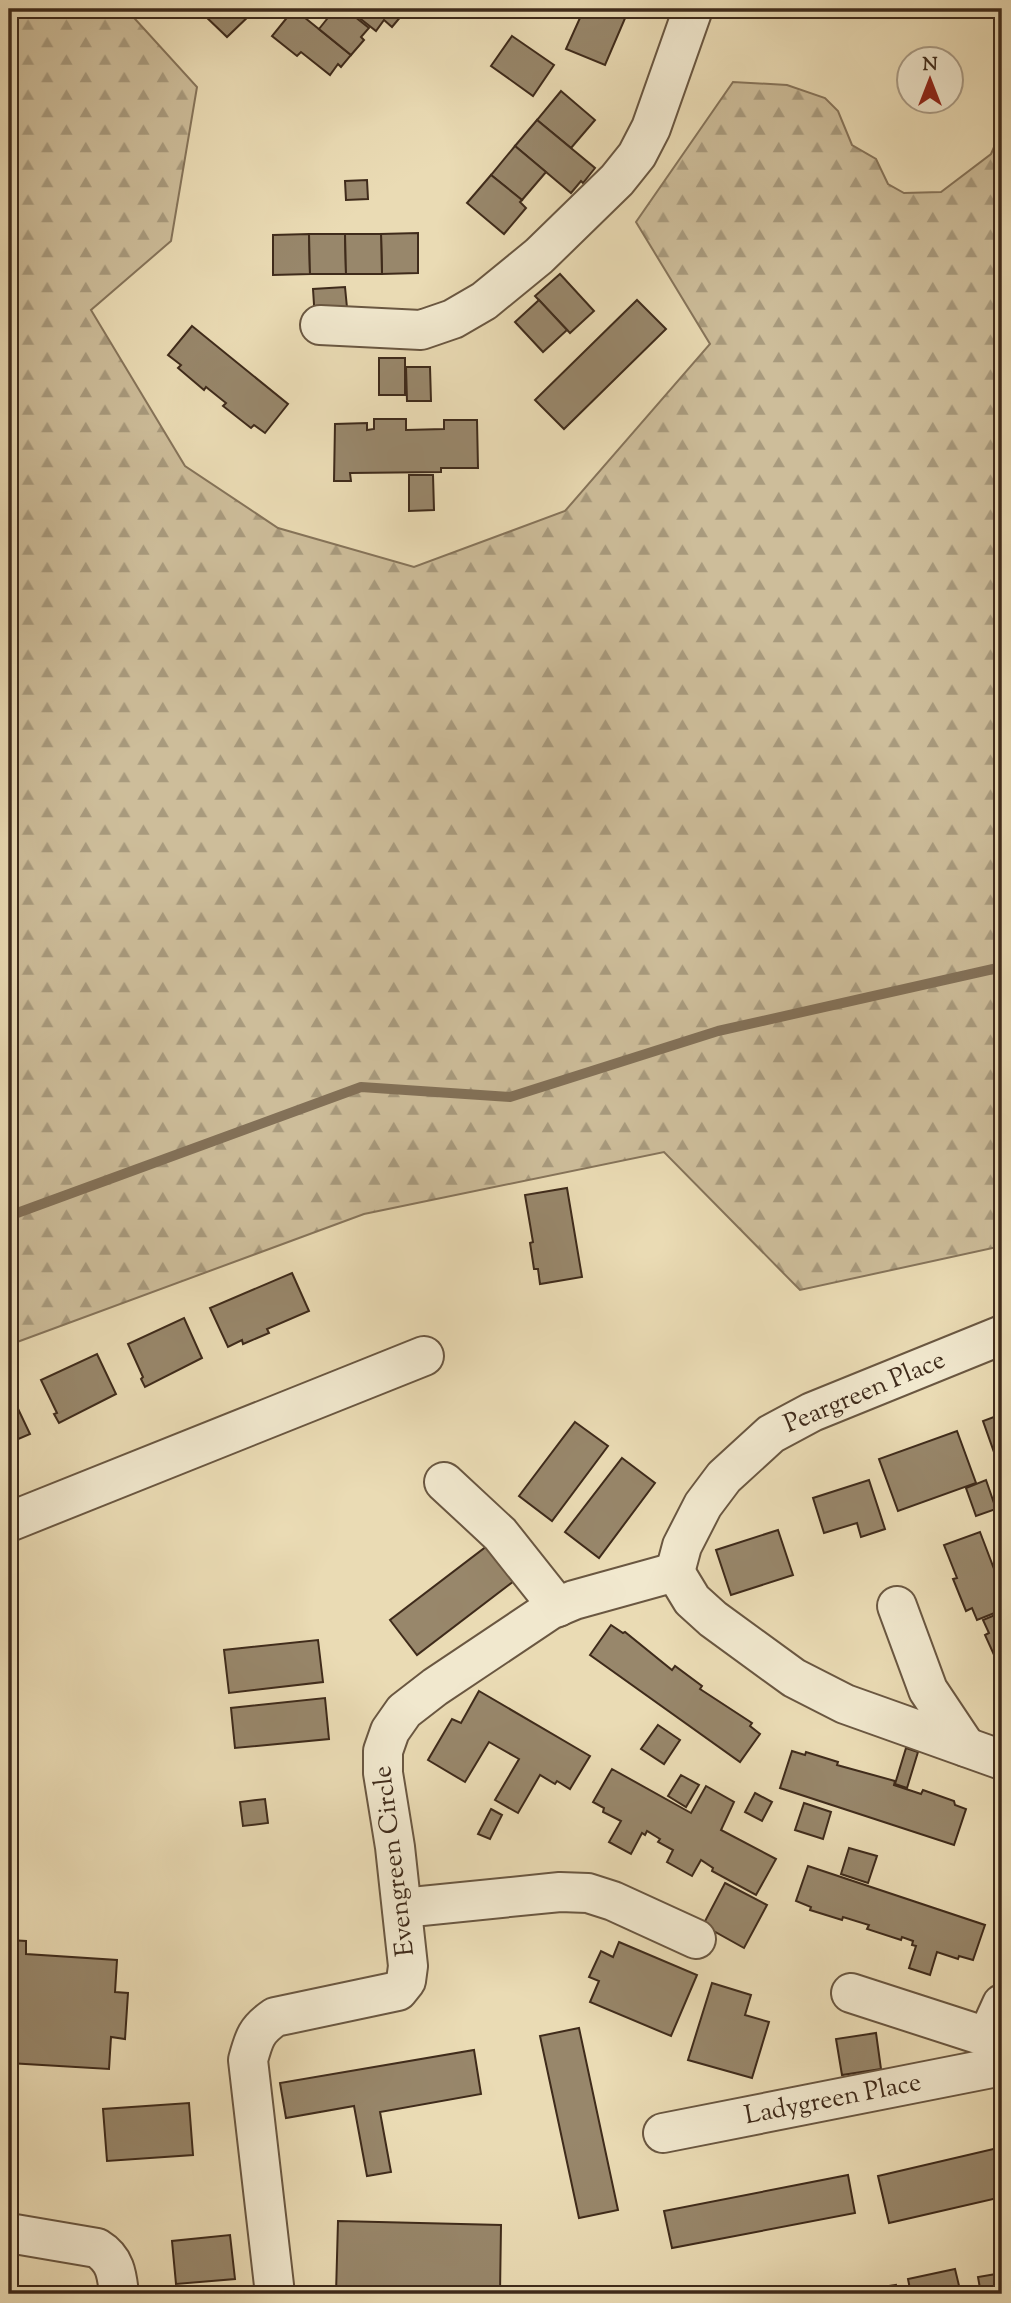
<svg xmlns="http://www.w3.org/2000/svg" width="1011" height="2303" font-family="'Sorts Mill Goudy',serif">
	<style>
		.forest { fill: url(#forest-firs); stroke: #86745a; stroke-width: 2 }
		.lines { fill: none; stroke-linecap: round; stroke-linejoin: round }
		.stream { stroke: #837158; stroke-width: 10 }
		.building { fill: #98876b; stroke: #3f2b1b; stroke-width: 2 }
		.minor-casing { stroke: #6a5741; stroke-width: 42 }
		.minor { stroke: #f1e8ce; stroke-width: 38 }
		.labels { text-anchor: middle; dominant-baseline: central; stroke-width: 5; stroke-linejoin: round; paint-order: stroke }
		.street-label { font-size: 26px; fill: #3f2b1b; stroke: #f1e8ce }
	</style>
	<defs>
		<pattern id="forest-firs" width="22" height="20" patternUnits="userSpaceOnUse" patternTransform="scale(1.75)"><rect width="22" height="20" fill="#cdbd9a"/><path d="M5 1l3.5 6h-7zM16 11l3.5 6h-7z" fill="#a89a7d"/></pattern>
	</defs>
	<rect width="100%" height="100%" fill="#eadbb4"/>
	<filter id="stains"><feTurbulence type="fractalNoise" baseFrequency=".00286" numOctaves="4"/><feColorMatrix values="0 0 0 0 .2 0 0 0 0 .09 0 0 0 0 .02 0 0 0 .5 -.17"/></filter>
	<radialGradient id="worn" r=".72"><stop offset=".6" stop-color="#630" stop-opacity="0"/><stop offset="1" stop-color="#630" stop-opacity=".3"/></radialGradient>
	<path class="forest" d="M9 9H126L197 87 171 241 91 310 185 466 278 528 414 567 565 511 710 344 636 222 733 82 787 85 825 98 838 111 852 145 876 159 888 184 904 193 941 192 991 154 1002 129V1246L800 1290 664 1152 364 1214 9 1345Z"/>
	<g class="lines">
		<path class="stream" d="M9 1216 361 1087 510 1097 718 1031 1002 967"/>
	</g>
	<g class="building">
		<path d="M205 9H256L227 37 201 12Z"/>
		<path d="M294 9 351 55 341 67 338 64 330 75 301 52 297 56 272 36Z"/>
		<path d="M335 9H345L369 28 361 37 364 40 351 55 319 29Z"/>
		<path d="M348 9H395L402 15 392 27 384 20 376 31Z"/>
		<path d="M584 9H629L605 65 566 49Z"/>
		<path d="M512 36 554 65 533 96 491 66Z"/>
		<path d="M561 91 595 120 571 148 537 120Z"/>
		<path d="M537 120 595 168 583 183 581 181 571 193 515 146Z"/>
		<path d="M515 146 546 172 522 200 491 175Z"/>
		<path d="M491 175 522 200 520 202 526 208 504 234 467 203Z"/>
		<path d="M367 180 368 199 346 200 345 181Z"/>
		<path d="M418 233V273L382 274 381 234Z"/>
		<path d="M309 234 310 274 273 275V235Z"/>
		<path d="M309 234H345L346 274H310Z"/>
		<path d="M345 234H381L382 274H346Z"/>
		<path d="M560 274 594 311 570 333 535 296Z"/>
		<path d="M345 287 348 318 315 320 313 289Z"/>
		<path d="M539 300 567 330 543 352 515 322Z"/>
		<path d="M637 300 666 329 564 429 535 400Z"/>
		<path d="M192 326 288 404 265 433 254 425 251 428 223 406 226 403 206 387 204 390 178 368 181 365 168 355Z"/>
		<rect x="379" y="358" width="26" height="37"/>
		<path d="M406 367H430L431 401H407Z"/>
		<path d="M374 419H406V430L444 429V420H477L478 468H441V472L350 473 351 481H334L335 424 367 423V430L374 429Z"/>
		<path d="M409 475H433L434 510 409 511Z"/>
		<path d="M567 1188 582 1277 540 1284 538 1269H534L530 1243 533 1242 525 1195Z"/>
		<path d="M292 1273 309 1311 267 1329 269 1333 243 1344 242 1340 228 1347 210 1308Z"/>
		<path d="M184 1318 202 1358 145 1387 141 1379 143 1377 128 1344Z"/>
		<path d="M97 1354 116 1394 59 1423 54 1414 57 1413 41 1380Z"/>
		<path d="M11 1394 30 1434 9 1443V1395Z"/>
		<path d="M1002 1414V1472H1001L983 1421Z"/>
		<path d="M575 1422 608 1446 552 1521 519 1496Z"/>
		<path d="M957 1431 976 1483 898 1511 879 1459Z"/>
		<path d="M622 1458 655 1483 599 1558 565 1532Z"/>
		<path d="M869 1480 885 1529 861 1537 857 1523 824 1533 813 1498Z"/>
		<path d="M986 1480 996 1509 976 1516 966 1488Z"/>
		<path d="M778 1530 793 1575 731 1595 716 1550Z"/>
		<path d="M980 1532 1002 1590V1610L977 1620 972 1608 966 1611 953 1579 957 1578 944 1545Z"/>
		<path d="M487 1546 514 1581 417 1655 390 1620Z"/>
		<path d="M1002 1612V1669L1001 1665 999 1666 985 1635 989 1633 983 1620Z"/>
		<path d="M611 1625 623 1633 625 1632 672 1670 675 1666 702 1686 700 1689 752 1723 750 1726 760 1734 740 1762 590 1655Z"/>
		<path d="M318 1640 323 1682 229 1693 224 1650Z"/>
		<path d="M479 1691 590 1756 570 1789 557 1781 555 1784 540 1775 518 1813 495 1800 519 1759 489 1742 465 1782 428 1760 452 1719 461 1723Z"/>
		<path d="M325 1698 329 1739 235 1748 231 1708Z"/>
		<path d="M658 1725 680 1740 664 1764 641 1749Z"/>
		<path d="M906 1748 918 1752 907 1788 895 1784Z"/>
		<path d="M792 1751 805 1755 806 1752 838 1762 837 1765 895 1781 894 1785 921 1794 923 1790 954 1801 955 1805 966 1809 954 1845 780 1788Z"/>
		<path d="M612 1769 691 1813 706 1786 734 1802 721 1830 776 1859 756 1895 712 1871 713 1868 701 1860 692 1876 667 1862 673 1850 658 1842 660 1839 647 1831 645 1835 642 1833 631 1854 609 1842 621 1821 603 1812 604 1808 593 1802Z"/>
		<path d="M681 1775 699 1785 686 1807 668 1796Z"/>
		<path d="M755 1793 772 1802 762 1821 745 1812Z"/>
		<path d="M265 1799 268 1823 243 1826 240 1802Z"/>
		<path d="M804 1803 831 1812 823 1839 795 1830Z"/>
		<path d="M491 1809 502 1815 490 1839 478 1834Z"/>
		<path d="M849 1848 877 1856 868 1883 841 1874Z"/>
		<path d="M808 1866 985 1925 973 1960 959 1956 958 1959 937 1952 930 1975 909 1968 916 1946 912 1945 913 1941 902 1937 901 1940 867 1929 869 1925 843 1917 842 1920 810 1910 811 1907 796 1901Z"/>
		<path d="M725 1883 767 1905 744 1948 703 1925Z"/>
		<path d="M9 1940 26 1941V1954L117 1960 115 1992 128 1993 125 2039 111 2037 109 2069 9 2063Z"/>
		<path d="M619 1942 697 1975 671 2036 590 2002 599 1981 589 1977 601 1951 613 1957Z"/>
		<path d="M712 1983 751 1995 745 2015 769 2022 752 2078 688 2060Z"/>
		<path d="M579 2028 618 2210 579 2218 540 2036Z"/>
		<path d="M876 2033 881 2069 842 2075 836 2039Z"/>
		<path d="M474 2050 481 2094 380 2112 391 2172 367 2176 354 2106 286 2118 280 2083Z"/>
		<path d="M189 2103 193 2155 107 2161 103 2109Z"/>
		<path d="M1002 2147V2197L889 2223 878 2176Z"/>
		<path d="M848 2175 855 2213 672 2248 664 2211Z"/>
		<path d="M338 2221 501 2225 500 2294H336Z"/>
		<path d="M230 2235 235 2279 176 2284 172 2241Z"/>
		<path d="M955 2269 961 2294H911L908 2279Z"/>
		<path d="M1002 2273V2294H981L978 2277Z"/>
		<path d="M896 2285 898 2294H849V2292Z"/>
	</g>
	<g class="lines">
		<g class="minor-casing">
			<g id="minor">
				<path d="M320 325 421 330 453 319 484 301 539 256 617 180 637 155 651 128 693 9"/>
				<path d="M444 1482 500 1534 558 1607"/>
				<path d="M9 1522 424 1356"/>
				<path d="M675 1572 682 1546 703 1505 724 1477 771 1434 812 1412 1002 1335"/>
				<path d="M675 1572 692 1600 713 1619 794 1678 845 1704 1002 1760"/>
				<path d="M897 1606 928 1690 966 1747"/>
				<path d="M402 1908 560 1892 588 1893 613 1901 696 1939"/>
				<path d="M851 1993 987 2037 1002 2066"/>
				<path d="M987 2037 1002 2004"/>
				<path d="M663 2133 1002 2066"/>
				<path d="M9 2233 97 2248C115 2259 117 2274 119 2294"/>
				<path d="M275 2294 248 2060C254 2038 256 2030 275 2017L398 1991 406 1981 408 1966 395 1847 383 1773V1751L390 1731 404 1711 435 1687 550 1610 574 1600 675 1572"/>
			</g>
		</g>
		<use href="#minor" class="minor"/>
	</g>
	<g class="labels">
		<g class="street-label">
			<text transform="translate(865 1393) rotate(-23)">Peargreen Place</text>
			<text transform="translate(395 1861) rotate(-97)">Evengreen Circle</text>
			<text transform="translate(833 2100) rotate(-11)">Ladygreen Place</text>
		</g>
	</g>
	<rect width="1011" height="2303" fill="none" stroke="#eadbb4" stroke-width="35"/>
	<rect x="10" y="10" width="990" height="2282" fill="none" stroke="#3f2b1b" stroke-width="3.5"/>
	<rect x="18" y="18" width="976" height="2268" fill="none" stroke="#3f2b1b" stroke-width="2"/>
	<g transform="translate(930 80)"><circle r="33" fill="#f1e8ce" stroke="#aa9c86" stroke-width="2"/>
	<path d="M0-5L12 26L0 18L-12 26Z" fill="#8f2418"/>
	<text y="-10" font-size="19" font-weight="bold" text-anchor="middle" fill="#3f2b1b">N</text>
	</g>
	<rect width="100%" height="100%" filter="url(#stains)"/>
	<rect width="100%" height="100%" fill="url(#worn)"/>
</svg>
